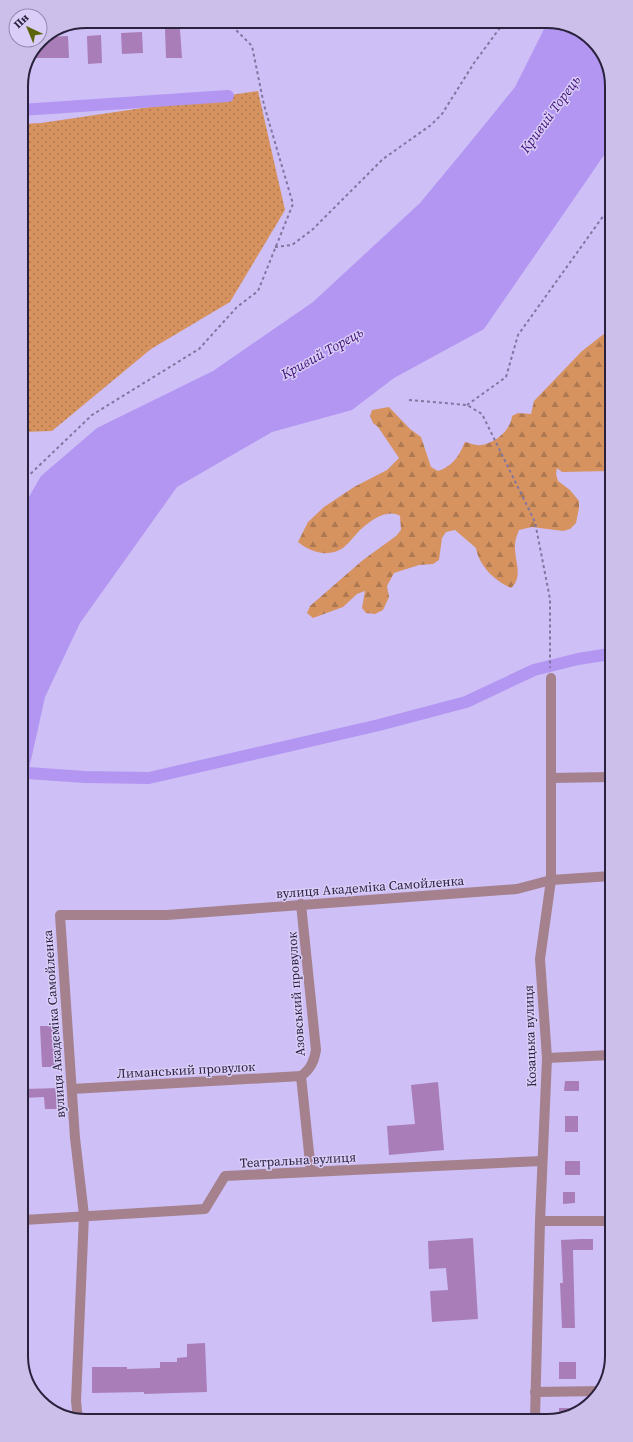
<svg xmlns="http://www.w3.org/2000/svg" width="633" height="1442" font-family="'Source Serif 4',serif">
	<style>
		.forest { fill: url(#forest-firs) }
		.garden { fill: url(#garden-dots) }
		.water { fill: #b296f1 }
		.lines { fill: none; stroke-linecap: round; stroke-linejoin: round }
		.canal { stroke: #b296f1; stroke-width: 12 }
		.building { fill: #a97db8 }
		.path { stroke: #8276a0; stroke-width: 2; stroke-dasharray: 3 3; stroke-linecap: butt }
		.minor { stroke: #a4818c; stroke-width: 10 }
		.labels { text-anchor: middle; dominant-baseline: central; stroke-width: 3; stroke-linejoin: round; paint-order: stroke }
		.street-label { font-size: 13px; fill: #2a223c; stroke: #dacef9 }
		.water-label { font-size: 14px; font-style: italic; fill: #3e0e74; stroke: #dacef9 }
		.rim { fill: none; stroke: #2a223c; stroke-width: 2 }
	</style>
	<defs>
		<pattern id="forest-firs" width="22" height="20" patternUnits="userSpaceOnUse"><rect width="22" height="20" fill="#d69360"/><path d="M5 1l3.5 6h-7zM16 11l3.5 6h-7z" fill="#ae7850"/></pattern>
		<pattern id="garden-dots" width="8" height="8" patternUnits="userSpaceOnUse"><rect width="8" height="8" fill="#d69360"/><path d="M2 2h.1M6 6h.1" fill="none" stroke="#ae7850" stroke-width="1.8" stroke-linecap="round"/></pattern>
	</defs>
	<rect width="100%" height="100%" fill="#cebff7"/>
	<path class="forest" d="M609 330 610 471 562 472 557 468 556 474 558 481 570 490 579 501V508L576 523 570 529 563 531 532 527 519 530C517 535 515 540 515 545 514 560 524 577 511 588 495 581 479 566 476 548L455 530 446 532 442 538 439 560 433 564 419 565 394 573 387 586 389 597 383 610 375 614 366 613 362 608 365 591 357 594 343 607 313 618 307 613 310 606 363 560 396 536 401 530 400 516C387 508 370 521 360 530 354 536 349 543 343 548 328 558 310 552 298 542L308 522 324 507 354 487 387 470 399 458 378 427 373 423 370 416 372 410 389 407 410 429 421 437 431 467 438 471C453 466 459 456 465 442 470 443 476 446 481 445 495 443 511 430 512 416L518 413 531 414 534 401 582 351Z"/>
	<path class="garden" d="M258 91 285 210 230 302 151 349 52 431 22 432 21 124 41 123Z"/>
	<path class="water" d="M548 21 587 34 608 65 609 148 484 329 394 378 352 410 272 432 177 487 80 623 45 697 23 796 22 509 41 476 97 428 213 371 313 302 420 203 468 145 515 87Z"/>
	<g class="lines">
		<g class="canal">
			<path d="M21 110 228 96"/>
			<path d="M28 773 85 777 149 778 379 725 466 702 534 670 578 659 610 654"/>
		</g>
	</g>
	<g class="building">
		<path d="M165 29H180L182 58H166Z"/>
		<path d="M142 32 143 53 122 54 121 33Z"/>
		<path d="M101 35 102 63 88 64 87 36Z"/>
		<path d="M68 36 69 58H32L40 40 47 37Z"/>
		<path d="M40 1026H55L57 1067H42Z"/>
		<path d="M565 1081H579V1091H564Z"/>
		<path d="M438 1082 444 1150 389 1155 387 1126 415 1124 411 1085Z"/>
		<path d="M60 1088 61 1109H45L44 1097 24 1098V1089Z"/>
		<rect x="565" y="1116" width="13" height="16"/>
		<rect x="565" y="1161" width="15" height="14"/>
		<path d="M563 1192H575V1203L563 1204Z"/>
		<path d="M473 1238 478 1319 432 1322 430 1291 448 1290 446 1268 429 1269 428 1241Z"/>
		<path d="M581 1239H593V1250H573L575 1328H562L560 1283H563L561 1240Z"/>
		<path d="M205 1343 207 1392 144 1394V1392L92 1393V1367H127V1369L160 1368V1362H177V1358L187 1357V1344Z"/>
		<rect x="559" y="1362" width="17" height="17"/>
		<path d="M559 1408H580L568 1417 559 1418Z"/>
	</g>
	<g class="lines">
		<g class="path">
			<path d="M275 247 292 245 312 230 383 159 431 125 442 114 474 63 505 21"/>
			<path d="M409 400 467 405 482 414 535 522 550 599V668"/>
			<path d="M467 405 506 377 518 335 609 208"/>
			<path d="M22 482 92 415 199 349 237 307 258 291 293 204 264 105 252 46 227 21"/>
		</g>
		<g class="minor">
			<path d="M551 778 610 777"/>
			<path d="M301 904 316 1050C314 1061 311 1069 301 1076L311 1172"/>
			<path d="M547 1058 611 1055"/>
			<path d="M72 1089 301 1076"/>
			<path d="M24 1220 205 1209 225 1176 542 1161"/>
			<path d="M540 1221H612"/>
			<path d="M535 1392 602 1391"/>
			<path d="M535 1418 540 1221 547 1058 540 959 551 880V678"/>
			<path d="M78 1420 76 1401 84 1215 75 1138 60 915H167L517 889 551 880 611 876"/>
		</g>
	</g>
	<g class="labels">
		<g class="street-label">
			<text transform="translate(370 887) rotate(-4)">вулиця Академіка Самойленка</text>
			<text transform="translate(296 994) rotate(-94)">Азовський провулок</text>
			<text transform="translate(54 1024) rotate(-94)">вулиця Академіка Самойленка</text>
			<text transform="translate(530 1036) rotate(-92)">Козацька вулиця</text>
			<text transform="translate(186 1070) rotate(-3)">Лиманський провулок</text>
			<text transform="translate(298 1160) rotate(-3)">Театральна вулиця</text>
		</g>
		<g class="water-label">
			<text transform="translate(550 114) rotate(-54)">Кривий Торець</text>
			<text transform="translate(322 353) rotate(-29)">Кривий Торець</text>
		</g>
	</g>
	<path d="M0 0H633V1442H0ZM86 28H547A58 58 0 0 1 605 86V1356A58 58 0 0 1 547 1414H86A58 58 0 0 1 28 1356V86A58 58 0 0 1 86 28Z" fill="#ccc0ea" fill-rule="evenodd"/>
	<path class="rim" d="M86 28H547A58 58 0 0 1 605 86V1356A58 58 0 0 1 547 1414H86A58 58 0 0 1 28 1356V86A58 58 0 0 1 86 28Z"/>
	<g transform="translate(28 28) rotate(316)"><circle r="19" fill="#dacef9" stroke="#9489ad"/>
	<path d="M0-3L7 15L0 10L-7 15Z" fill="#596508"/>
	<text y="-6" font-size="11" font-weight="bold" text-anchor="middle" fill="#2a223c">Пн</text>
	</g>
</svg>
